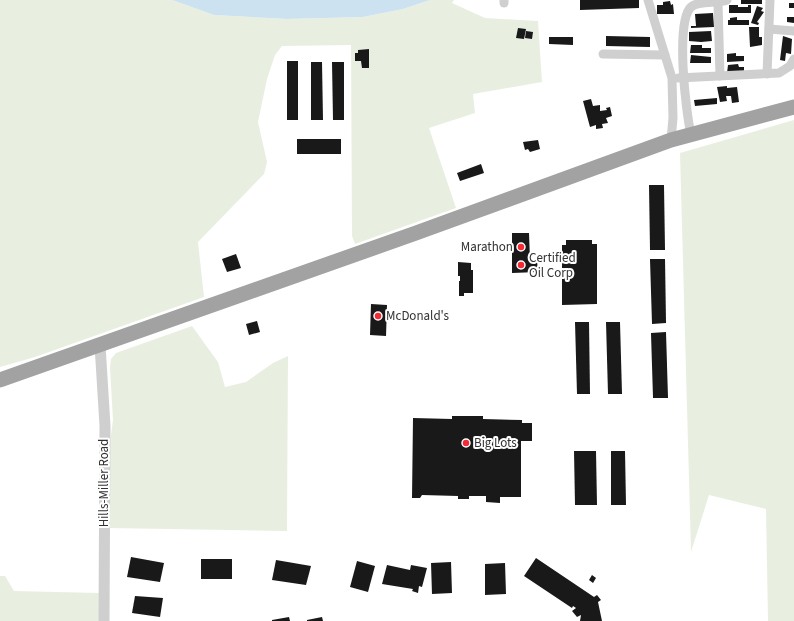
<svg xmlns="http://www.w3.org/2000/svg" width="794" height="621" font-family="'Source Sans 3',sans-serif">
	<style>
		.green { fill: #e8efe0 }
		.water { fill: #cce2f0 }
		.building { fill: #191919 }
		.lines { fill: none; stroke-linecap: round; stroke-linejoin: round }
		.minor { stroke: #cfcfcf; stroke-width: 9 }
		.tertiary { stroke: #cfcfcf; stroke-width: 11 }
		.trunk { stroke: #a2a2a2; stroke-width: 15 }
		.poi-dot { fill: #f32b38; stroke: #fff; stroke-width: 1.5 }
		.labels { text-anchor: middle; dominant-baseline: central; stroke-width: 4; stroke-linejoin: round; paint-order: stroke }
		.poi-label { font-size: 13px; fill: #323232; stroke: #fff; text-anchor: start }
		.street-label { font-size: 13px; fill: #323232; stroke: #fff }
	</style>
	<rect width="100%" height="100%" fill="#fff"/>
	<g class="green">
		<path d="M0 0H172L214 15 287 19 363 17 403 9 430 0H454L452 3 485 18 538 21 542 82 473 94 475 113 429 128 456 208 355 244 352 236 351 45 282 46 275 55 267 79 258 122 267 162 264 174 198 242 204 297 35 357 0 367Z"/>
		<path d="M794 120V621H768L766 509 709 495 691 552 680 153Z"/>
		<path d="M192 326 218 362 225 387 246 382 273 363 288 356 287 531 109 528V450L113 420 110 368 111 359 116 353Z"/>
		<path d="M0 576H5L14 591 100 593V621H0Z"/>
	</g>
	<path class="water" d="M172 0H430L403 9 363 17 287 19 214 15Z"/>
	<g class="building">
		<path d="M580 0H639V8L580 10Z"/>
		<rect x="741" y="0" width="21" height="4"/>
		<path d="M670 1 671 5 673 4 674 14H657V5H663V2Z"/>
		<rect x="789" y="3" width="5" height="5"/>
		<path d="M729 5H738V7H748V5H751V13H729Z"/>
		<path d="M757 6 763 8 761 11 764 12 757 22 759 23 758 25 751 23Z"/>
		<path d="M713 13 714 27 691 28V26H696L695 14Z"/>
		<path d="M737 17V20H749V25H728V20H730V18Z"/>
		<path d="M787 17H794V23L787 22Z"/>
		<path d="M749 27H759V37H762V45L750 47Z"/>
		<path d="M518 28 526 29 524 39 516 38Z"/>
		<path d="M526 31 533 32 532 39 525 38Z"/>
		<path d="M711 31 712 41 701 42 689 41V32Z"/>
		<path d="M606 36 650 37V47L606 46Z"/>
		<path d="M783 36 792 39 791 54 786 53 785 61 780 60Z"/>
		<path d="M549 37H573V45L549 44Z"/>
		<path d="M691 45H702V48H711V53H690Z"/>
		<path d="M369 49V68H362L361 61H355V53H358V50Z"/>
		<path d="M736 53V56H744V61L727 62V54Z"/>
		<path d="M691 55 711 57V63H690Z"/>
		<rect x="287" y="61" width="11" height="59"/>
		<path d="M311 62H322L323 120H311Z"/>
		<path d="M332 62H344V120H333Z"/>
		<path d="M738 64 739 67H744V71L727 73 728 65Z"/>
		<path d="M727 86V88L737 87 739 102 732 103 731 96H726L727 101 720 102 717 87Z"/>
		<path d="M717 98V104L695 106 694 100Z"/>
		<path d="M591 99 593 106 600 105V111L607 110 606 108 610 107 612 116 606 118 608 123 602 124 603 128 596 129V125L590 127 583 101Z"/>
		<rect x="297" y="139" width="44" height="15"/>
		<path d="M538 140 540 149 530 152 528 149 525 150 523 142Z"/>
		<path d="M481 164 484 173 460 181 457 173Z"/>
		<path d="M649 185H664L665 250H650Z"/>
		<path d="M512 233H529L530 260H537L538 272 512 273Z"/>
		<path d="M566 240H592V244H597V304L562 305V245H566Z"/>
		<path d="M236 254 241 268 227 272 222 259Z"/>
		<path d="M650 259H665L666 323 652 324Z"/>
		<path d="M458 262 471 263V270H473V293H464V296H459V281H460V276H458Z"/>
		<path d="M371 304 387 305 386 336 370 335Z"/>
		<path d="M257 321 260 332 249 335 246 324Z"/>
		<path d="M575 322H589L590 394H577Z"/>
		<path d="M606 322H620L622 394H608Z"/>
		<path d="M666 332 668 398H653L651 333Z"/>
		<path d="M452 416H483V419L522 420V423H532V441H521V497H500V503L486 502V496H469V499H458V496L422 495 420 498H412L413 418 452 419Z"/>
		<path d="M574 451H596L597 505H575Z"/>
		<path d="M611 451H625L626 505H611Z"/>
		<path d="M131 557 164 563 160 582 127 577Z"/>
		<path d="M536 558 594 597 597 595 601 600 598 602 602 621H580L581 615 577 617 572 611 576 608 573 606 572 608 524 576Z"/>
		<rect x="201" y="559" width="31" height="20"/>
		<path d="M276 560 311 566 306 585 272 580Z"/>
		<path d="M357 561 375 566 368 592 350 587Z"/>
		<path d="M451 562 452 593 432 594 431 563Z"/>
		<path d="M505 563 506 594 485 595V564Z"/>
		<path d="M387 565 410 570 411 565 427 568 422 587 419 586 418 593 412 591 413 589 382 584Z"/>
		<path d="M592 575 596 578 593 583 589 580Z"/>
		<path d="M135 596 163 598 160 617 132 613Z"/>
		<path d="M289 617 290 621H272V620Z"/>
		<path d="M322 617 323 621H307V620Z"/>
	</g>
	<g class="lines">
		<g class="minor">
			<path d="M504 0V3"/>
			<path d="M648 0 672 78 673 118 671 140"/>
			<path d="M718 3 720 76"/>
			<path d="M769 29 794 31"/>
			<path d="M603 54 665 55"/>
			<path d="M767 74 770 0"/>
			<path d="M678 78 779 73 790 66 794 59"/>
			<path d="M691 134C686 114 675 21 691 7 699 0 717 4 727 0"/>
		</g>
		<path class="tertiary" d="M100 345 105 426 104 621"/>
		<path class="trunk" d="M0 380 416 233 671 140 794 107"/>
	</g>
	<g class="poi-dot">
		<circle cx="521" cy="247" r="4"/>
		<circle cx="521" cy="265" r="4"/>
		<circle cx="378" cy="316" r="4"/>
		<circle cx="466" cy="443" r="4"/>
	</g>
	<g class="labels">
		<g class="poi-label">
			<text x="513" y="247" text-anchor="end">Marathon</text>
			<text x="529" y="258">Certified<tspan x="529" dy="15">Oil Corp</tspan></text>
			<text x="386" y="316">McDonald's</text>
			<text x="474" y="443">Big Lots</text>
		</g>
		<g class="street-label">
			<text transform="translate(104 483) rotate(-90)">Hills-Miller Road</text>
		</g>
	</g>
</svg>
